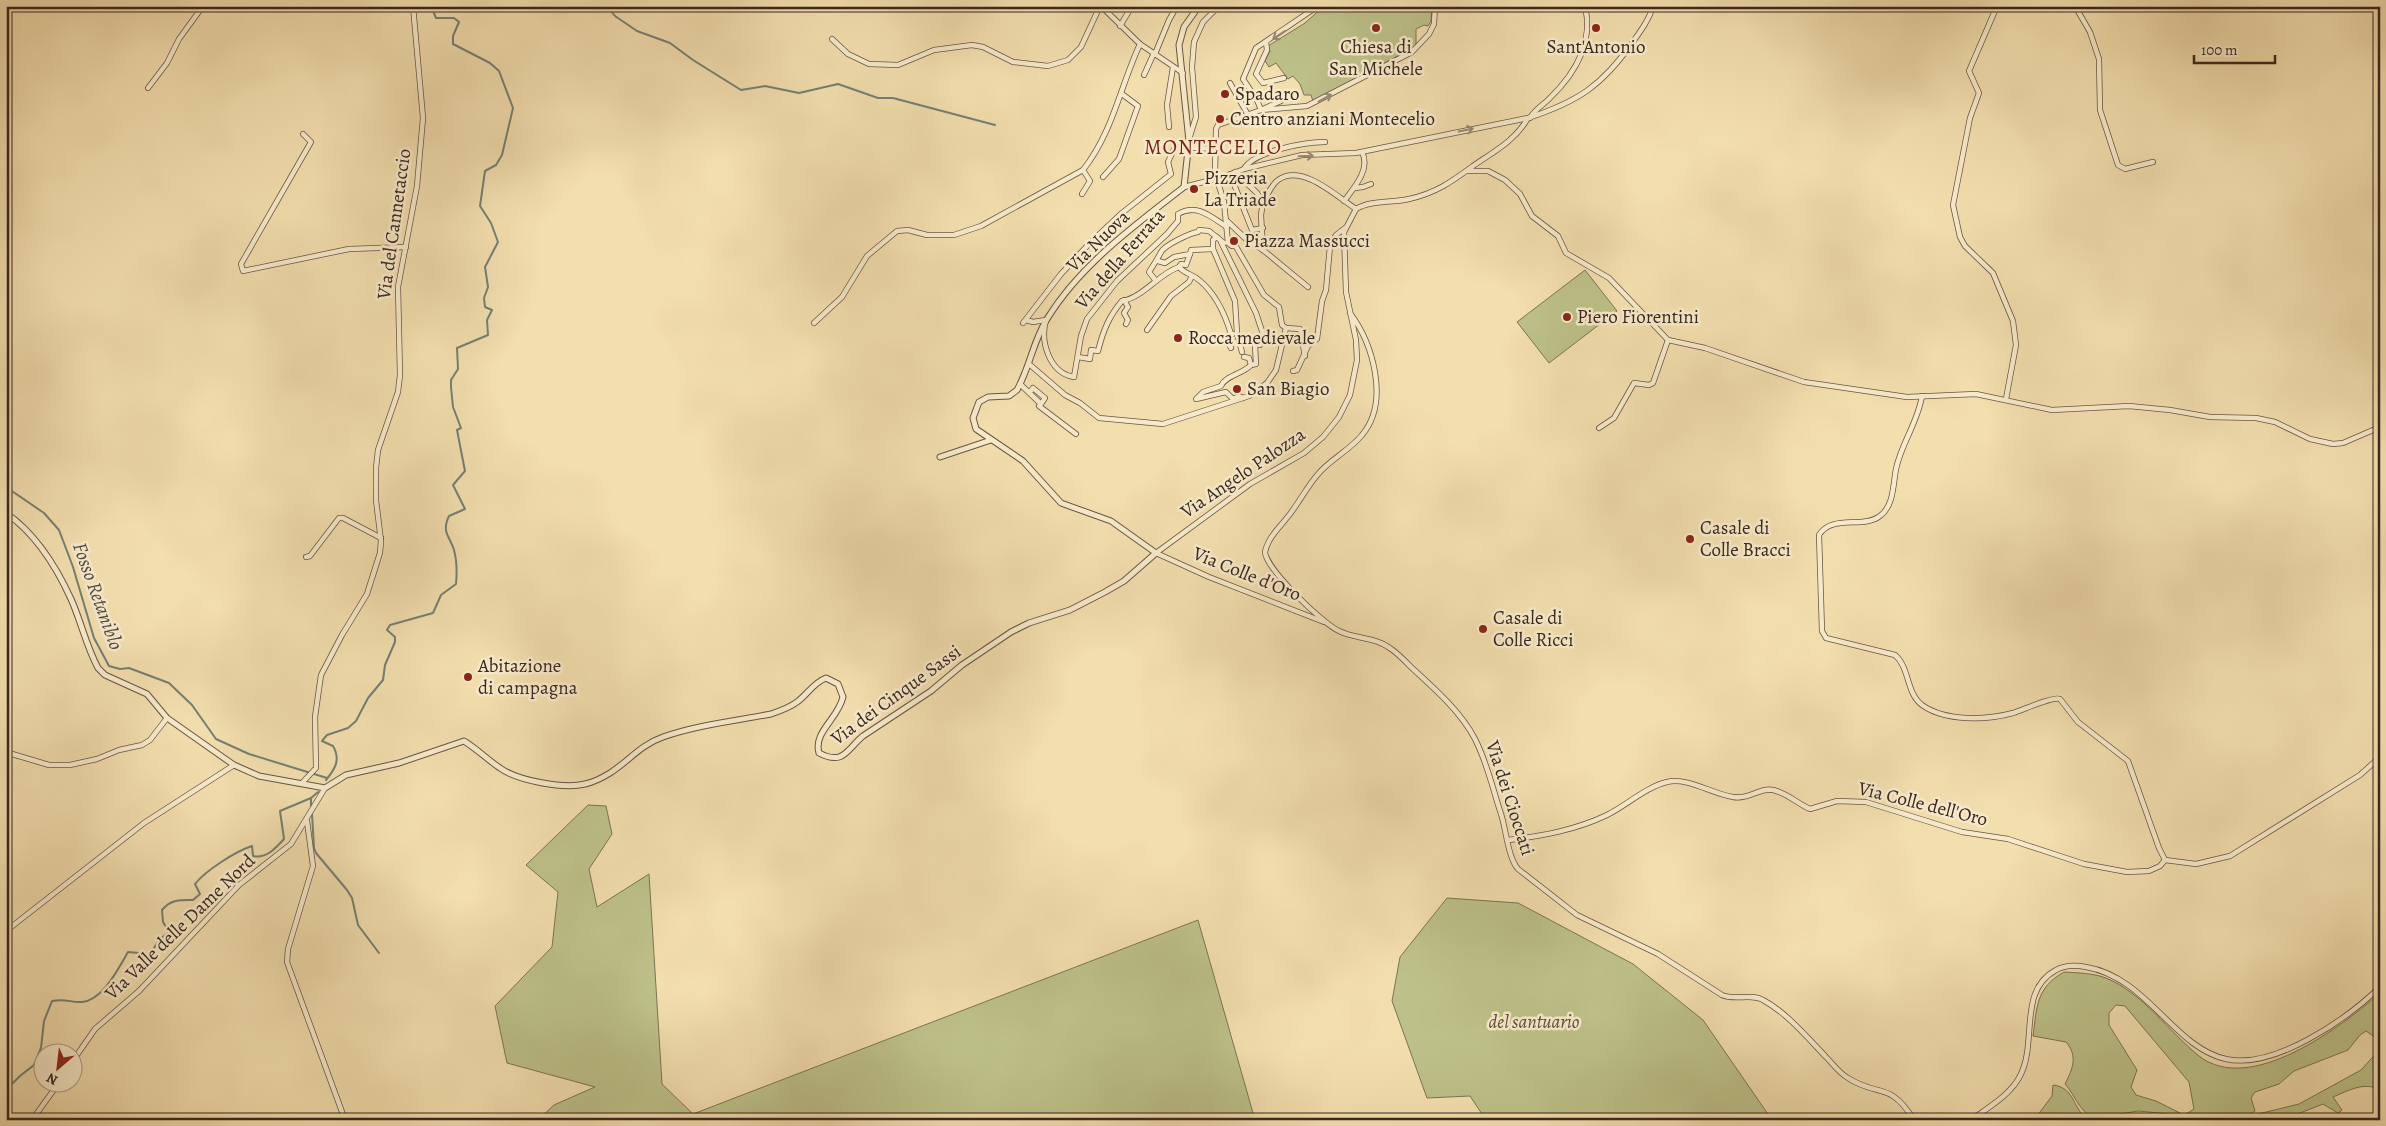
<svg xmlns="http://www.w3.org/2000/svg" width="2386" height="1126" font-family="Alegreya,serif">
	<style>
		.green { fill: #bdc189; stroke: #7a7454 }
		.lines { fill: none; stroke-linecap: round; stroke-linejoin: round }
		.stream { stroke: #738074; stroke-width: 2 }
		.minor-casing { stroke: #675544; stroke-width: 6 }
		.tertiary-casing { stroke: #675544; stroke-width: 7 }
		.minor { stroke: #f7eaca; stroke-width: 4.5 }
		.tertiary { stroke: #f7eaca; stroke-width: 5 }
		.oneway { stroke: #988875 }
		.poi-dot { fill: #8f2418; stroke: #f7eaca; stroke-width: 2 }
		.labels { text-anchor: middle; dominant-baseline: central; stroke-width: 5; stroke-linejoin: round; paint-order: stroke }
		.poi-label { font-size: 19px; fill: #382720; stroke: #f7eaca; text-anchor: start }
		.street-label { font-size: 19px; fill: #382720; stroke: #f7eaca }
		.park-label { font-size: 19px; font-style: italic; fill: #594e3a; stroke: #f7eaca }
		.water-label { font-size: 20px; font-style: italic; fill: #514c43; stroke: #f7eaca }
		.quarter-label { font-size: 21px; letter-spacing: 1px; fill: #7a1f14; stroke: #f7eaca }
	</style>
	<rect width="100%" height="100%" fill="#f3deae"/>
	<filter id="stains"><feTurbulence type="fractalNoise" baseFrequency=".004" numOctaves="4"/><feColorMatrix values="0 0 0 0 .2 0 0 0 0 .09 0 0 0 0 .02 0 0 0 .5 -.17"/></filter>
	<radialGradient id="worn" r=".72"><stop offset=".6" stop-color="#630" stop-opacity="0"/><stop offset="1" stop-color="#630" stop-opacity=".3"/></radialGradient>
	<g class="green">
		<path d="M1324 6H1432L1431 21 1428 26 1424 25 1416 29V44L1413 48 1313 101 1311 95H1304L1300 84 1293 76 1288 79 1276 63 1269 67 1265 61 1270 51 1268 46 1305 23Z"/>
		<path d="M1585 270 1617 311 1549 363 1517 322Z"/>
		<path d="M588 805 606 806 612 834 589 869 597 907 649 874 662 1084 693 1114 1198 920 1255 1120H538L554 1105 595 1087 507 1063 495 1006 552 947 558 892 526 865Z"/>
		<path d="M1447 898 1518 903 1633 964 1703 1020 1772 1120H1486L1470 1096 1427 1098 1392 1001 1400 957Z"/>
		<path d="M2064 972C2078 973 2093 973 2106 978 2143 993 2168 1031 2199 1056 2250 1096 2341 1027 2380 993V1044L2379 1040 2366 1031 2360 1035 2348 1050 2294 1071 2279 1084 2255 1092 2251 1098 2255 1111 2248 1116H2188L2186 1114 2194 1109 2189 1082 2125 1006 2116 1005 2109 1013V1025L2137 1070 2131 1087 2136 1095 2156 1101 2180 1113V1115L2138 1111 2096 1118C2081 1115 2075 1095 2065 1084 2073 1068 2078 1056 2066 1042L2033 1036C2037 1006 2036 988 2064 972Z"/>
		<path d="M2380 1049V1090C2364 1081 2348 1091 2333 1097L2342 1110 2338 1113 2323 1104 2290 1117 2248 1120 2258 1114 2299 1104 2361 1070Z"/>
		<path d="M2053 1085C2077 1088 2072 1112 2090 1120H2034L2052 1096Z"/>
	</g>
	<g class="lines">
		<g class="stream">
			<path d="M607 6 615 16 637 31 670 43 693 60 741 90 765 86 799 93 838 84 878 98H893L995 125"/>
			<path d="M6 487 44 513 59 530 73 567 94 638 109 666 120 669 129 668 169 683 192 705 216 739 249 754 327 778"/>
			<path d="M326 780C335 769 341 760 333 746L322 741 327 735 348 728 356 721 368 698 383 680 385 665 395 642V637L387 630 390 625 433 613 441 595 456 584C457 573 457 561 454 550 450 536 441 533 449 516L465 509 453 485 465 471 457 430 461 428 453 407 451 387V380L458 369 457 348 488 335 487 320 492 310 485 307 484 298 488 287 485 267 498 242 491 223 480 206 485 171 496 165 502 155 513 108 499 71 490 63 453 44V36L459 22 454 18H436L431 6"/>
			<path d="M311 799V809"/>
			<path d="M312 814 314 848 316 853 347 890 352 898 358 925 379 953"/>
			<path d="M6 1090 20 1076 34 1065 41 1048 44 1021 52 1001C67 998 71 1003 82 1002 103 1000 118 969 128 952L150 954 160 939 169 932 163 922 162 910C171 899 180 900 193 900L200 894 195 884C205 871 236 851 252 846L253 856C266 859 276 848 284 839L280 811 311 798 318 792"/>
		</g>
		<g class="minor-casing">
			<g id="minor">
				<path d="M1101 6 1140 44 1183 73"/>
				<path d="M1997 6 1969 71 1979 93 1970 118 1953 205 1960 237 1965 246 1993 273 2013 321 2016 345 2006 399"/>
				<path d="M2075 6 2090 32 2099 59 2100 110 2118 165 2125 169 2153 162"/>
				<path d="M1120 26 1132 6"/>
				<path d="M832 39 848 54 869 64 898 65 934 50 972 45 983 47 1013 62 1048 66 1068 60 1081 47 1100 6"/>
				<path d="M1266 42 1267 50 1256 74 1263 83 1284 78"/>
				<path d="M1155 54 1169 20 1177 6"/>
				<path d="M1144 75 1154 53"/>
				<path d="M1230 83 1248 115"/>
				<path d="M148 88 167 63 179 39 203 6"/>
				<path d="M1263 109 1281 101"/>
				<path d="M1261 110 1257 100 1243 79 1256 48 1318 6"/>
				<path d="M1530 118C1534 110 1543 105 1549 99 1575 74 1594 43 1585 6"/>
				<path d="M1169 127 1167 105 1173 67"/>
				<path d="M303 134 311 142 241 264 243 271 349 249 406 247"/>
				<path d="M1189 139 1196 117 1192 67 1194 42 1203 22 1219 6"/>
				<path d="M1244 169C1254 151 1306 142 1325 142"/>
				<path d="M1467 171H1488L1505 180 1520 194 1532 216 1558 236 1566 253 1609 278 1668 340 1705 348 1804 382 1907 397 1976 394 2052 410 2129 406 2170 410 2210 417 2256 418 2275 422 2310 439 2333 444 2343 443 2380 427"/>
				<path d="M1235 172 1257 193 1263 202 1261 215 1263 250"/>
				<path d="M1230 174 1252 230 1263 228"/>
				<path d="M1226 176 1244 169 1302 155 1356 153 1528 118C1577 102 1602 86 1632 43 1640 32 1649 20 1653 6"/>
				<path d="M1103 177 1119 159 1138 106 1122 94"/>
				<path d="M1184 187 1223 177"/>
				<path d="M1355 188 1363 187 1371 184"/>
				<path d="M1082 194 1090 181 1083 170"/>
				<path d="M1344 201C1354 188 1371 169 1362 152"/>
				<path d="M1263 202C1267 196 1272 184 1278 180 1302 163 1336 196 1356 209 1370 200 1392 203 1409 199 1436 193 1451 182 1473 166 1493 152 1515 141 1528 118"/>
				<path d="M1226 220 1246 239 1263 250 1308 287"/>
				<path d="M1217 237 1213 240V249L1235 301 1237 333 1242 352"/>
				<path d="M1221 242 1256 313 1263 334 1260 345H1255L1256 364 1251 365 1249 358 1244 357"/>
				<path d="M1158 261 1165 263 1174 257 1190 254 1191 250 1213 249"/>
				<path d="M1179 267C1185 274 1192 274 1199 280 1215 293 1225 314 1231 334"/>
				<path d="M1156 281 1149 272C1154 264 1157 260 1161 252 1165 245 1190 233 1198 232L1199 230 1209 231 1224 243"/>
				<path d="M1124 300 1128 307 1124 313 1128 320 1126 324"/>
				<path d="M1350 313C1373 344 1390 402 1362 435 1350 450 1331 459 1319 473 1308 485 1300 501 1290 514 1281 526 1268 537 1265 552 1266 569 1323 624 1339 631 1349 636 1361 637 1372 640 1389 644 1400 656 1412 668 1435 689 1461 712 1475 739 1487 762 1493 790 1501 814 1506 829 1508 858 1518 869L1577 915 1658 954 1722 995C1735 1001 1751 993 1763 1000 1787 1013 1807 1037 1826 1057 1833 1064 1839 1073 1848 1078 1879 1098 1889 1080 1914 1120"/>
				<path d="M1026 320 1033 322 1046 320C1040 341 1049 373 1074 377L1081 336 1087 319 1117 281 1167 234 1178 221V214C1197 203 1211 217 1227 227"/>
				<path d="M814 323 842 297 867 256 897 231 908 230 927 235H954L981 226 1083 170C1113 132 1120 87 1140 44"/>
				<path d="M1023 323 1061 274 1088 245 1122 213 1171 174 1168 162 1174 149 1180 147 1215 149"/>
				<path d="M1286 328 1300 329 1305 356"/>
				<path d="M1147 330 1171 296 1189 282 1192 276"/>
				<path d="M1231 348 1226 337 1233 334"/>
				<path d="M1078 357 1090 359 1091 350 1098 351C1103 331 1109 316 1122 301 1144 297 1158 274 1179 267L1181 264 1186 265 1190 254"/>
				<path d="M1029 364 1065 395 1080 403 1099 418 1163 424 1249 396 1267 383 1276 370 1286 328 1282 325 1279 307 1264 295 1235 245 1232 246 1228 243 1224 202 1215 173 1216 129 1218 125 1261 110 1307 106 1412 52 1429 34 1434 24 1435 6"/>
				<path d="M1293 371 1297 370 1308 346 1317 339 1322 301 1326 290 1330 246 1336 235 1345 228"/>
				<path d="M1020 384 1041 404 1045 398 1033 388 1029 393"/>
				<path d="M1922 396C1918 422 1901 444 1896 469 1893 484 1894 506 1880 516 1863 529 1832 514 1819 535L1822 631 1826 638 1895 655C1910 668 1906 693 1922 705 1946 722 1987 720 2013 713 2023 710 2053 696 2060 699L2078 722 2128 761 2159 848 2165 860 2196 864 2230 856 2360 775 2380 757"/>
				<path d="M1243 398 1239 396 1233 399 1226 392 1196 399 1203 392 1221 386C1226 375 1243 374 1251 365"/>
				<path d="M1041 404 1039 406 1076 434"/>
				<path d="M1599 428 1614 418 1634 383 1649 385 1653 383 1668 340"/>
				<path d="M306 557 310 556 339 518H343L381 538"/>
				<path d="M1324 622 1209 577 1156 553 1250 484 1304 453 1323 437 1339 417 1350 395 1357 360 1356 340 1346 292 1344 232 1356 209"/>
				<path d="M6 755 12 754 49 765H70L97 759 119 750 142 745 150 740 167 718"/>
				<path d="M302 783 316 768 315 717 321 675 342 635 367 594 380 553 381 541 376 500V468L378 450 398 392 400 375 398 287 417 186 423 118 413 6"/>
				<path d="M307 821 313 866 288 949 287 962 345 1120"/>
				<path d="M1508 840C1542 836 1576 830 1607 815 1627 805 1646 787 1667 782 1688 777 1712 794 1733 797 1749 800 1760 787 1773 790 1787 793 1798 804 1810 809L1837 801 1866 802 1962 832 2008 839 2084 864 2127 872 2149 871 2160 866 2165 860"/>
				<path d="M6 931 144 823 234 765"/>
				<path d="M72 1062 95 1029 139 991 239 885 291 844 325 788"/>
				<path d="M32 1120 58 1084"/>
				<path d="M1971 1120C1989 1107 2012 1094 2021 1074 2037 1041 2018 990 2056 970 2065 965 2076 965 2086 967 2147 977 2174 1048 2226 1059 2274 1070 2347 1019 2380 987"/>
			</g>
		</g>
		<g class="tertiary-casing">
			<g id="tertiary">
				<path d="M940 457 991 440"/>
				<path d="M6 513C36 534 56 566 71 599 81 621 86 646 98 668L105 675 147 694 167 718 234 765 259 776 325 788 346 775 399 763 464 741C477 749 488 760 500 768 518 781 564 789 585 784 594 782 602 778 610 773 629 761 640 745 663 737 697 725 735 721 771 714 780 711 789 708 797 702 808 694 813 683 826 678L838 684 843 697C838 719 813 732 819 753 844 766 847 749 863 736L931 691 962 665 1011 632 1029 623 1070 610 1105 592 1124 581 1156 553 1111 521 1061 503 1023 461 976 429 973 418 979 402 988 397 1009 396 1017 390C1030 367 1033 341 1047 319 1080 265 1135 225 1184 187L1189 141 1179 45 1184 27 1199 6"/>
			</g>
		</g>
		<use href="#minor" class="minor"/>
		<use href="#tertiary" class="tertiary"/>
	</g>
	<defs><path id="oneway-shaft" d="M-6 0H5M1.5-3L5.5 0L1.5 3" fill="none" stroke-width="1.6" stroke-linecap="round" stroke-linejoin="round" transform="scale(1.25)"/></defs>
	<g class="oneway">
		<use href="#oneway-shaft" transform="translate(1279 35) rotate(147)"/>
		<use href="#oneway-shaft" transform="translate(1325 98) rotate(-29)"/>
		<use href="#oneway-shaft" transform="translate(1466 130) rotate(-12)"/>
		<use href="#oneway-shaft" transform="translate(1306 156) rotate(-2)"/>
	</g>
	<g class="poi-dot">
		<circle cx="1376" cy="28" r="5"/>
		<circle cx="1596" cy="28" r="5"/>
		<circle cx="1225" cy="94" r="5"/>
		<circle cx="1220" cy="119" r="5"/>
		<circle cx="1194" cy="189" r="5"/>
		<circle cx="1234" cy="241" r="5"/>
		<circle cx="1567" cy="317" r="5"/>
		<circle cx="1178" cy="338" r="5"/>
		<circle cx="1237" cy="389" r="5"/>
		<circle cx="1690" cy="539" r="5"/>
		<circle cx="1483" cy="629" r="5"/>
		<circle cx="468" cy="677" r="5"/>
	</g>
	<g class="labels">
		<g class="poi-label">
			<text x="1376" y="47" text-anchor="middle">Chiesa di<tspan x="1376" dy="22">San Michele</tspan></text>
			<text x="1596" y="47" text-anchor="middle">Sant'Antonio</text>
			<text x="1235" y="94">Spadaro</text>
			<text x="1230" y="119">Centro anziani Montecelio</text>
			<text x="1204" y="178">Pizzeria<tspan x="1204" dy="22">La Triade</tspan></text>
			<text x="1244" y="241">Piazza Massucci</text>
			<text x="1577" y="317">Piero Fiorentini</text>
			<text x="1188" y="338">Rocca medievale</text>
			<text x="1247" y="389">San Biagio</text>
			<text x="1700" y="528">Casale di<tspan x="1700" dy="22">Colle Bracci</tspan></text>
			<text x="1493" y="618">Casale di<tspan x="1493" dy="22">Colle Ricci</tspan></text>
			<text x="478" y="666">Abitazione<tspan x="478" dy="22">di campagna</tspan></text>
		</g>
		<g class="street-label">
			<text transform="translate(394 224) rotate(-82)">Via del Cannetaccio</text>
			<text transform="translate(1098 241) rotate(-44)">Via Nuova</text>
			<text transform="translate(1120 259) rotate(-49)">Via della Ferrata</text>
			<text transform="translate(1243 473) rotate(-34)">Via Angelo Palozza</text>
			<text transform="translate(1247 574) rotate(22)">Via Colle d'Oro</text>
			<text transform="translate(896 695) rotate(-36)">Via dei Cinque Sassi</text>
			<text transform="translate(1510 798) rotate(72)">Via dei Cioccati</text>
			<text transform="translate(1923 804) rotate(14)">Via Colle dell'Oro</text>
			<text transform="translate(180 927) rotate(-44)">Via Valle delle Dame Nord</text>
		</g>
		<g class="park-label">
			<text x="1534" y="1022">del santuario</text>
		</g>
		<g class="water-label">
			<text transform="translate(98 596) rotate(70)">Fosso Retaniblo</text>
		</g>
		<g class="quarter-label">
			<text x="1213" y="147">MONTECELIO</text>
		</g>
	</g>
	<rect width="2386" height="1126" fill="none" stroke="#f3deae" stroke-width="25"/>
	<rect x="8" y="8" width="2371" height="1111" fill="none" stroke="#382720" stroke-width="2.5"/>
	<rect x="12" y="12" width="2361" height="1101" fill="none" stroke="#382720"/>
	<g transform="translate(58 1068) rotate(208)"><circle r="24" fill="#f7eaca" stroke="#ab9c86"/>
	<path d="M0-4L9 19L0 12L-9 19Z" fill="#8f2418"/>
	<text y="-8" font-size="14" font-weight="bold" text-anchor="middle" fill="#382720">N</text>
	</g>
	<path d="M2194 55v8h81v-8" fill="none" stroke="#382720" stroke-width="2.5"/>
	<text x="2201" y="55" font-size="15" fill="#382720" stroke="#f7eaca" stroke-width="4" paint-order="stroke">100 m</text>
	<rect width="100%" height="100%" filter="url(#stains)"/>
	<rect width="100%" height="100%" fill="url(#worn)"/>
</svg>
